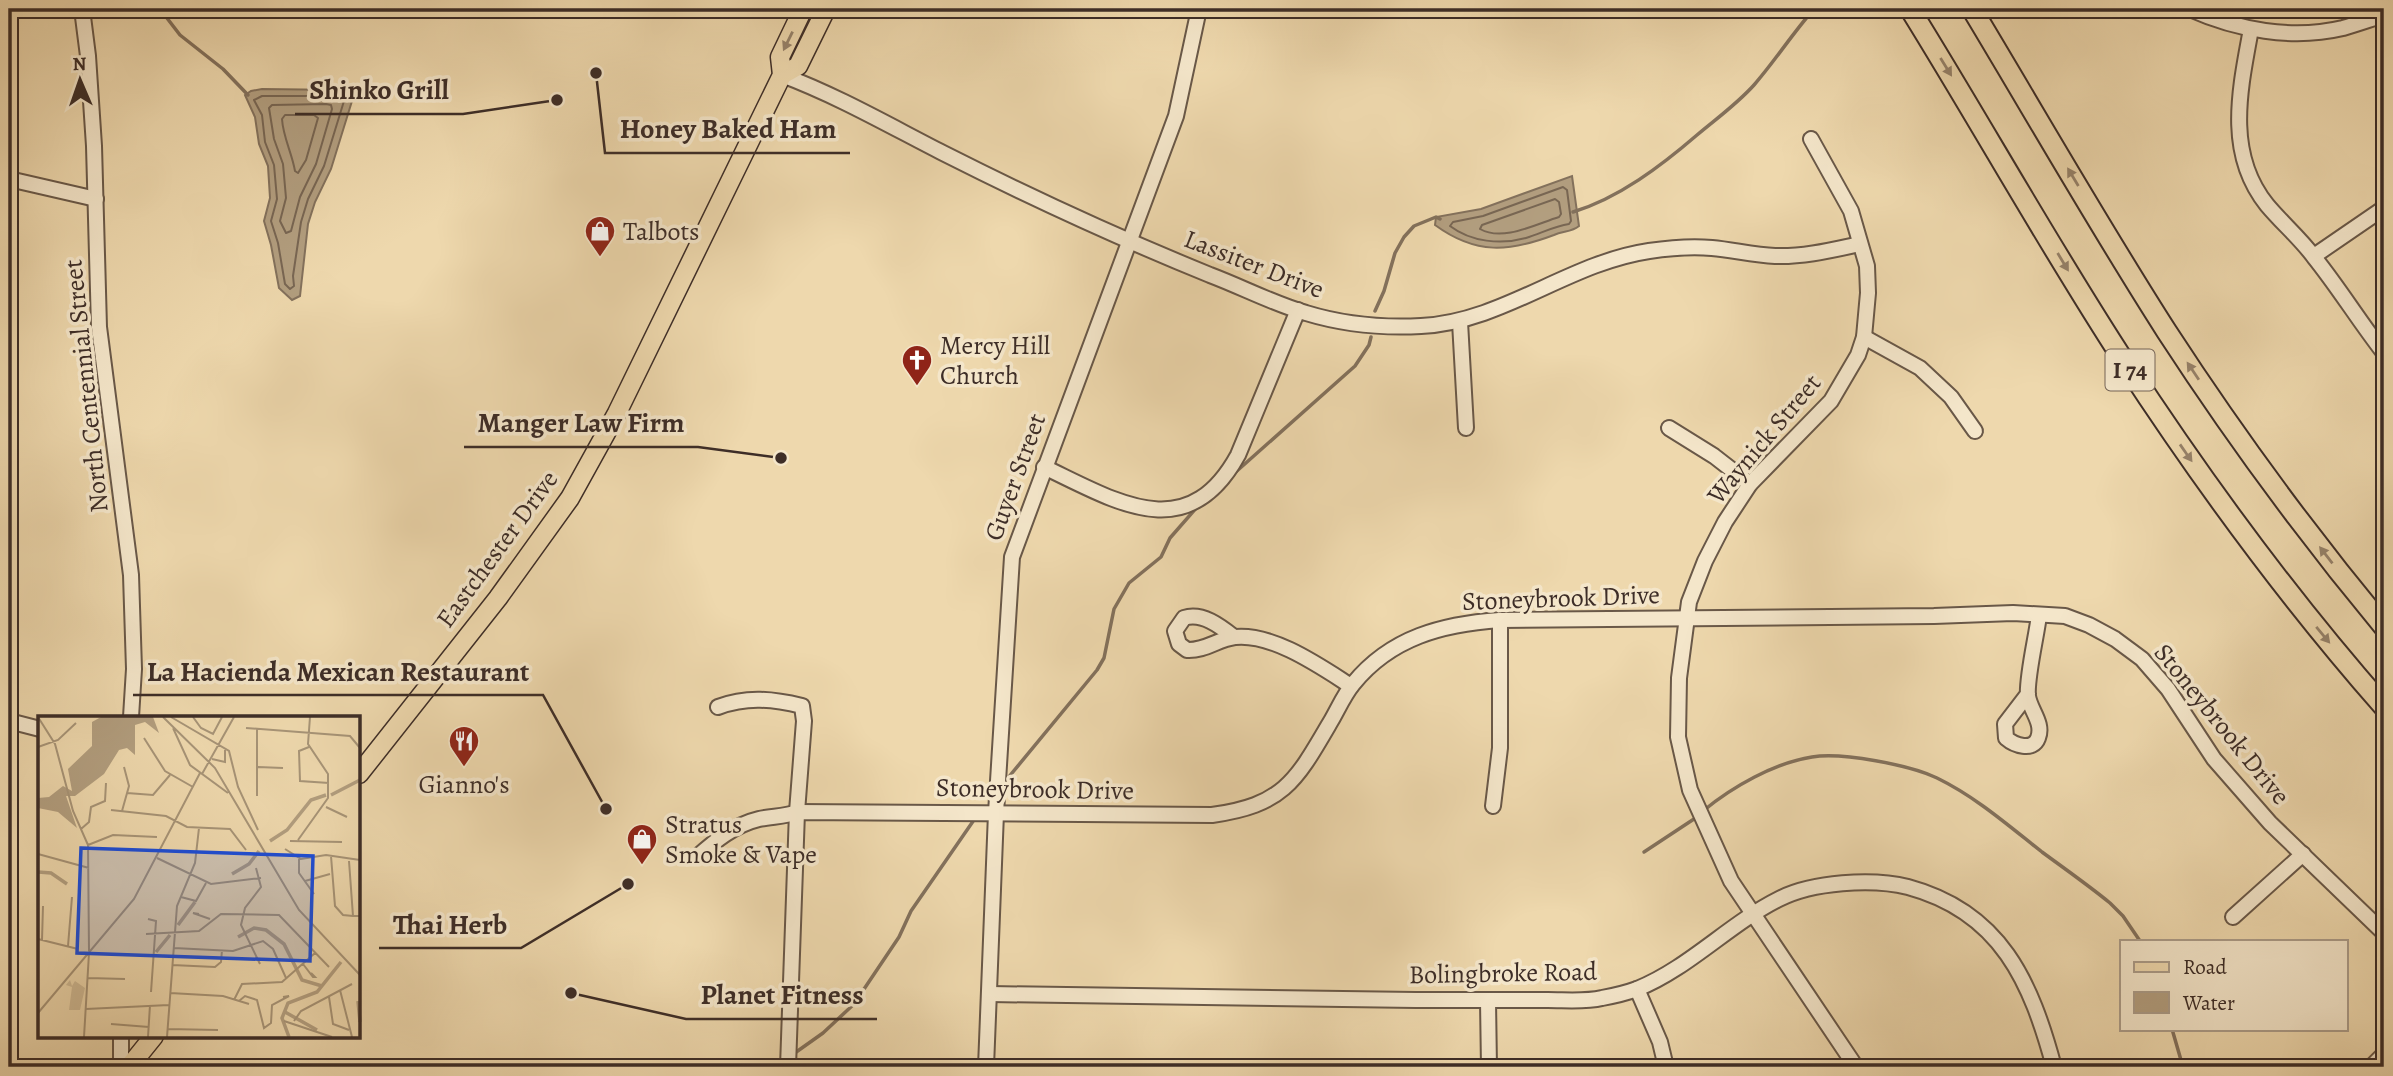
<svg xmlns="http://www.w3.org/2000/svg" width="2393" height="1076" font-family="Alegreya,serif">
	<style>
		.water { fill: #b29e7f; stroke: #83715c; stroke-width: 2 }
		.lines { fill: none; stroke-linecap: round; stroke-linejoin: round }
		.shore { stroke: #786653; stroke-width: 2 }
		.stream { stroke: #83715c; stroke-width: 3.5 }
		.minor-casing { stroke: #695848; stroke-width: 18 }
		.major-casing { stroke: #3d2d27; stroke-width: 21 }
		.highway-casing { stroke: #3d2d27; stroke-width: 23 }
		.minor { stroke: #f4e6ca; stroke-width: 14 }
		.major { stroke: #eed8ad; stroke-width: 18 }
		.highway { stroke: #eed8ad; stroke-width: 19 }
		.oneway { fill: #96826a }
		.labels { text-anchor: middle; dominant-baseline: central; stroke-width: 7; stroke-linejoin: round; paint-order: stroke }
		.shield { fill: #f4e6ca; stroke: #746458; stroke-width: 2 }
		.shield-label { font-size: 24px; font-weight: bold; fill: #3d2d27 }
		.poi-label { font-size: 26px; fill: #3d2d27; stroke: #f4e6ca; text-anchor: start }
		.street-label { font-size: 26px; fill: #3d2d27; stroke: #f4e6ca }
		.inset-river { fill: none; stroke: #b29e7f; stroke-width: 3.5 }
		.inset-road { fill: none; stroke: #a79477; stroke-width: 2 }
		.view { fill: #1d4ed8; fill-opacity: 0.15; stroke: #1d4ed8; stroke-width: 3.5 }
		.inset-edge { fill: none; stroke: #3d2d27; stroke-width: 3.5 }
		.leader { fill: none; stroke: #3d2d27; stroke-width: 2.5 }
		.callout-dot { fill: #3d2d27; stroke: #f4e6ca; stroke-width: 2.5 }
		.callout-label { font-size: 28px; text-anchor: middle; font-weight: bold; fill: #3d2d27; stroke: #f4e6ca; stroke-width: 7; stroke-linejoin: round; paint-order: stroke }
	</style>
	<rect width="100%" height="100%" fill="#eed8ad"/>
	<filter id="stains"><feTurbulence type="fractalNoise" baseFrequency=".00286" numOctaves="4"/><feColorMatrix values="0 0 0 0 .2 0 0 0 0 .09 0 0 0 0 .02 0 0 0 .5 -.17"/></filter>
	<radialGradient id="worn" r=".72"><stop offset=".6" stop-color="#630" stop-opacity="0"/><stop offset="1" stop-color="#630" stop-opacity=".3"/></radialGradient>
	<g class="water">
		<path d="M262 89 344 90 350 93 352 101 331 169 315 202 308 224 300 296 292 300 279 288 271 245 264 221 270 198 268 166 259 144 255 117 245 95 251 91Z"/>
		<path d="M1572 176 1579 226C1572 232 1563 231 1554 235 1509 252 1476 255 1435 225L1436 217 1481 209Z"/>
	</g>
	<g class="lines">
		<g class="shore">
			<path d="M326 96 342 97 344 101 324 166 308 199 301 222 293 276 294 286 290 289 285 284 278 243 271 221 277 199 274 165 265 142 262 115 254 100 262 96Z"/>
			<path d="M326 104 331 105 332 109 316 164 300 197 291 231 286 233 280 221 286 198 283 164 274 139 269 108 272 105Z"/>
			<path d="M285 115H314L318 118 306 160 298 173 295 171C292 153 283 137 282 119Z"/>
			<path d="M1563 187 1567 190 1571 221 1569 224C1554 226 1540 234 1526 238 1501 245 1471 242 1450 226L1453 222 1483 216Z"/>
			<path d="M1555 199 1559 202 1561 214 1559 217C1536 224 1503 242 1480 229L1482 225Z"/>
		</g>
		<g class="stream">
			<path d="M160 9 180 35 223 69 248 95"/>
			<path d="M1573 212C1619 198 1661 166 1697 135 1716 119 1737 104 1754 85 1775 61 1792 34 1814 9"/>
			<path d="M1375 311 1384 291 1395 253 1404 237 1414 226 1436 217 1440 219"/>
			<path d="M1229 478 1355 366 1369 345 1371 337"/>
			<path d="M1003 784 1097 670 1104 658 1114 609 1129 583 1161 557 1170 538 1198 506"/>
			<path d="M1703 811C1732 787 1774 763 1812 757 1842 752 1910 765 1937 778 1976 797 2009 826 2042 852 2065 869 2088 885 2110 903L2123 916 2140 941"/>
			<path d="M1644 852 1697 817"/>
			<path d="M2172 1029 2183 1067"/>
			<path d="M792 1055 823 1033 854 1004 899 937 911 911 976 817"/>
		</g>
		<g class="minor-casing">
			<g id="minor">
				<path d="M82 9 88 56 94 146 99 327 131 575 134 669 131 717"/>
				<path d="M2190 9C2237 30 2292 40 2343 28 2357 24 2371 19 2384 15"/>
				<path d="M2251 29C2240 89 2225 153 2267 205 2282 223 2300 238 2314 257 2339 288 2359 321 2384 353"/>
				<path d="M782 75C838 96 890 126 943 153 1030 197 1119 238 1210 275 1242 287 1274 304 1306 313 1342 324 1383 328 1421 326 1503 322 1568 263 1649 251 1669 248 1691 246 1712 248 1733 250 1754 255 1775 256 1804 257 1832 250 1860 244"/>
				<path d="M1811 139 1851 211 1867 266 1868 293 1864 337 1858 355 1831 401 1750 484 1725 522 1705 561 1689 602 1679 678 1678 737 1690 790 1731 881 1856 1067"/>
				<path d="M9 179 96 199"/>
				<path d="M2314 256 2384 208"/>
				<path d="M1460 322 1466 428"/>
				<path d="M1864 337 1920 368 1951 397 1975 431"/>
				<path d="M1669 428 1714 456 1750 484"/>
				<path d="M1044 467C1116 501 1187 548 1238 455L1298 310"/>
				<path d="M1234 637C1220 626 1202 612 1184 618L1175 631 1179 644 1187 650C1205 651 1218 639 1235 637 1273 633 1321 667 1351 686"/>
				<path d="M2028 694 2005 724 2006 738C2014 745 2033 752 2038 738 2044 723 2030 710 2028 696 2026 679 2037 634 2039 615"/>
				<path d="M718 707C747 696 773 699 802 706L804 721 797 812 788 1067"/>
				<path d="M9 721 40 729"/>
				<path d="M1493 806 1500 748V620"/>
				<path d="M697 857C715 841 734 825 759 819 772 816 785 817 797 812L1212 815C1284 805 1296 781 1331 721 1338 709 1344 695 1353 684 1391 637 1443 624 1500 620L1934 616 2013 613 2065 616 2089 625 2115 639 2142 659 2168 689 2214 759 2270 823 2384 933"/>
				<path d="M2233 917 2303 854"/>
				<path d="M1637 989 1660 1042 1666 1067"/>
				<path d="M990 994C1132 996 1274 998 1416 1000 1460 1000 1504 1000 1548 1000 1566 1000 1585 1002 1602 998 1613 996 1626 993 1637 989 1689 968 1729 924 1779 899 1812 882 1872 878 1908 887 2001 912 2031 982 2054 1067"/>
				<path d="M1488 1001 1489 1067"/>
				<path d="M121 1036V1067"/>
				<path d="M986 1067 996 813 1012 557 1176 116 1199 9"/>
				<path d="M2371 1067 2384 1054"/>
			</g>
		</g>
		<g class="major-casing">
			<g id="major">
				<path d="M782 75 798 66 826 9"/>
				<path d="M359 774 498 598 570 498 617 413 782 75 780 57 803 9"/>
				<path d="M129 1067 154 1036"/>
			</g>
		</g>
		<g class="highway-casing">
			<g id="highway">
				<path d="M1910 9C1982 125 2049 246 2124 361 2203 482 2289 599 2384 707"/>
				<path d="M1972 9C2037 117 2099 226 2167 332 2234 435 2306 533 2384 627"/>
			</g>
		</g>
		<use href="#minor" class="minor"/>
		<use href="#major" class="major"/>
		<use href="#highway" class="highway"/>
	</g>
	<defs><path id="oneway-solid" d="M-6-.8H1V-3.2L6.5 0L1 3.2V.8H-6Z" transform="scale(1.75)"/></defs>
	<g class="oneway">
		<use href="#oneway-solid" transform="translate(788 41) rotate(116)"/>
		<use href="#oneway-solid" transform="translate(1946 67) rotate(58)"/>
		<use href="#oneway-solid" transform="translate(2073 177) rotate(-121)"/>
		<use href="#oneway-solid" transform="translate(2063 262) rotate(59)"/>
		<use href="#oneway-solid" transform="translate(2193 371) rotate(-124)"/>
		<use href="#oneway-solid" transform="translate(2186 453) rotate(55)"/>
		<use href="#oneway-solid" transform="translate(2326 555) rotate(-128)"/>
		<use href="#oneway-solid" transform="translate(2323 635) rotate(50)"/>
	</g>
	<defs>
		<g id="shop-pin" transform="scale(1.575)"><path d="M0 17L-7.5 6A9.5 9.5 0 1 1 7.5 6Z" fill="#8f2418" stroke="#f4e6ca"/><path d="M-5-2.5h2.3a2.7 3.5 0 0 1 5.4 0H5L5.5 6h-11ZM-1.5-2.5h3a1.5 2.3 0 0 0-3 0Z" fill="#fff"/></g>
		<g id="church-pin" transform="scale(1.575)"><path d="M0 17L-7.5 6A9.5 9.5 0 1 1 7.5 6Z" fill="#8f2418" stroke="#f4e6ca"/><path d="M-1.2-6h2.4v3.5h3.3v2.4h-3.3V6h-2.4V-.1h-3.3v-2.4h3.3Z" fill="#fff"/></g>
		<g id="restaurant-pin" transform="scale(1.575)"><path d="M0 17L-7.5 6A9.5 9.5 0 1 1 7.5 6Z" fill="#8f2418" stroke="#f4e6ca"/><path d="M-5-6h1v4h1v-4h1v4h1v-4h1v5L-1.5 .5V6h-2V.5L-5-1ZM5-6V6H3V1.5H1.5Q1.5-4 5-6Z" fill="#fff"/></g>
	</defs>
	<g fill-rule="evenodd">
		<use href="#shop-pin" x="600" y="231"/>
		<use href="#church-pin" x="917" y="360"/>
		<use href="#restaurant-pin" x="464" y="741"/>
		<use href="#shop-pin" x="642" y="839"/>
	</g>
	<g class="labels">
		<rect class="shield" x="2105.5" y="349.5" width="49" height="41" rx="5"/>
		<g class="shield-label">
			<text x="2130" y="370">I 74</text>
		</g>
		<g class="poi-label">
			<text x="623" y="231">Talbots</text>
			<text x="940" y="345">Mercy Hill<tspan x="940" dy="30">Church</tspan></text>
			<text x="464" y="784" text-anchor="middle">Gianno's</text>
			<text x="665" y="824">Stratus<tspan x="665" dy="30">Smoke &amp; Vape</tspan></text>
		</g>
		<g class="street-label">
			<text transform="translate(1254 264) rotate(21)">Lassiter Drive</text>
			<text transform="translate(86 386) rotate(-96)">North Centennial Street</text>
			<text transform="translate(1764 439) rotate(-50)">Waynick Street</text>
			<text transform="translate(1015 477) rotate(-70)">Guyer Street</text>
			<text transform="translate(497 549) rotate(-54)">Eastchester Drive</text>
			<text transform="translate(1561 598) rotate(-2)">Stoneybrook Drive</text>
			<text transform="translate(2222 724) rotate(51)">Stoneybrook Drive</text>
			<text transform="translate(1035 789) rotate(1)">Stoneybrook Drive</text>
			<text transform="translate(1503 973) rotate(-1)">Bolingbroke Road</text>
		</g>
	</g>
	<g transform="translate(38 716)">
		<rect width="322" height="322" fill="#eed8ad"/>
		<path d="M32 264 34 270 37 265 47 272 42 294H31L34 271 28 269Z" fill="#d0bb96"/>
		<path d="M63 1H115L121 17 107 6 97 9V39L89 32 81 34 66 58 37 80H28L39 112 20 96 0 92V82L11 81 25 70 34 75 30 53 54 30V6Z" fill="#b29e7f"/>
		<path class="inset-river" d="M293 79 322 64M232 125 249 114 273 84 288 79M0 156 13 157 29 168M194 158 211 148 221 135M140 209 157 186M200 221 216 212 228 214 246 228 264 264 284 270M118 236 132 219M320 285 322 306M247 296 279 314M251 321 244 302 250 287 279 276 303 246"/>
		<path class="inset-road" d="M0 1 17 28 35 95 50 129 51 235M125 1 177 52 261 194 322 259M133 1 191 35 200 71 220 114M155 1 163 12 175 18 184 1M135 12 152 49 190 77M208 12 312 20 322 32M106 22 127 55 155 71M0 31 20 24 38 7M271 31 261 35 262 65 291 67M174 43 187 46V34M220 51 245 52M164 58 196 1M89 77 115 79 132 59M219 80V13M288 91 309 101M73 94 128 100 149 111 192 113 208 134M84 95 91 70 86 51M43 113 51 106 53 91 67 85 68 67M260 124 290 82V58L270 28 272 1M252 125 304 126M50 129 75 119 119 121M247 133 263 143 288 139 322 144M0 138 51 152M293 140 297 190 305 199 315 200M119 142 173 168 223 162M261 143V157L276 178M311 145 315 200H322M218 152 223 171 207 192 203 209 222 248M267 165 292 158M143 181 158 185 168 167M161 198 155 197 172 203M110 203 118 205 113 276M108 218 161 215 183 198 241 199 291 251M0 223 40 233M4 224 5 190M30 230 34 181M136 232 195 235 225 225 235 233 248 262M265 248 275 261H277L273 257M134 249 177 251 183 246 184 234M50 262 87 263M302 274 314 321M132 277 185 280 211 288M291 281 295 308 311 314M196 284 204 268 244 266 277 237M201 285 207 280 219 284 226 312 233 307 234 289 251 280 245 281M48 293 131 289M0 297 96 183 162 57M246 305 294 321M256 305 263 295 314 268M73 308 111 311M129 313 180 314M46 321 51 237M110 321 112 289M129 321 139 190 157 147 161 112"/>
		<path class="view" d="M43 132 275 140 272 245 39 237Z"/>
		<rect width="322" height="322" class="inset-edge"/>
	</g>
	<path class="leader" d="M557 100L463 114H295M596 73L605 153H850M781 458L698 447H464M606 809L543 695H133M628 884L521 948H379M571 993L686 1019H877"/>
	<g class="callout-dot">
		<circle cx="557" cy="100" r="7"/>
		<circle cx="596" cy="73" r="7"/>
		<circle cx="781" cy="458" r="7"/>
		<circle cx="606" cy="809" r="7"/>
		<circle cx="628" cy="884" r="7"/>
		<circle cx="571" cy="993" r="7"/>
	</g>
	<g class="callout-label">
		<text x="379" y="99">Shinko Grill</text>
		<text x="728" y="138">Honey Baked Ham</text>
		<text x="581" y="432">Manger Law Firm</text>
		<text x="338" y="681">La Hacienda Mexican Restaurant</text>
		<text x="450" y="934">Thai Herb</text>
		<text x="782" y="1004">Planet Fitness</text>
	</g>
	<rect width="2393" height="1076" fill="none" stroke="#eed8ad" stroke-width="35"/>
	<rect x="10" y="10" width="2372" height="1055" fill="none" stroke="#3d2d27" stroke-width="3.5"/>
	<rect x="18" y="18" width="2358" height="1041" fill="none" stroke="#3d2d27" stroke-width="2"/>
	<rect x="2120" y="940" width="228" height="91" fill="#f4e6ca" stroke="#ab9c89" stroke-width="2"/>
	<rect x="2134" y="962" width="35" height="10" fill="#eed8ad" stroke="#ab9c89" stroke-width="2"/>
	<text x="2183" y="974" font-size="21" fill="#3d2d27">Road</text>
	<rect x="2134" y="992" width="35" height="21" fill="#b29e7f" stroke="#ab9c89" stroke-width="2"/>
	<text x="2183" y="1010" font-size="21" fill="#3d2d27">Water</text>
	<g transform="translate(80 80) rotate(358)" stroke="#f4e6ca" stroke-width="5" paint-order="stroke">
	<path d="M0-5L12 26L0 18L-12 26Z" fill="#3d2d27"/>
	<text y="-10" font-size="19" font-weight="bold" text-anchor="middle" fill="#3d2d27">N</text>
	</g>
	<rect width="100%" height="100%" filter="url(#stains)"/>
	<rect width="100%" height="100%" fill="url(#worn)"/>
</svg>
